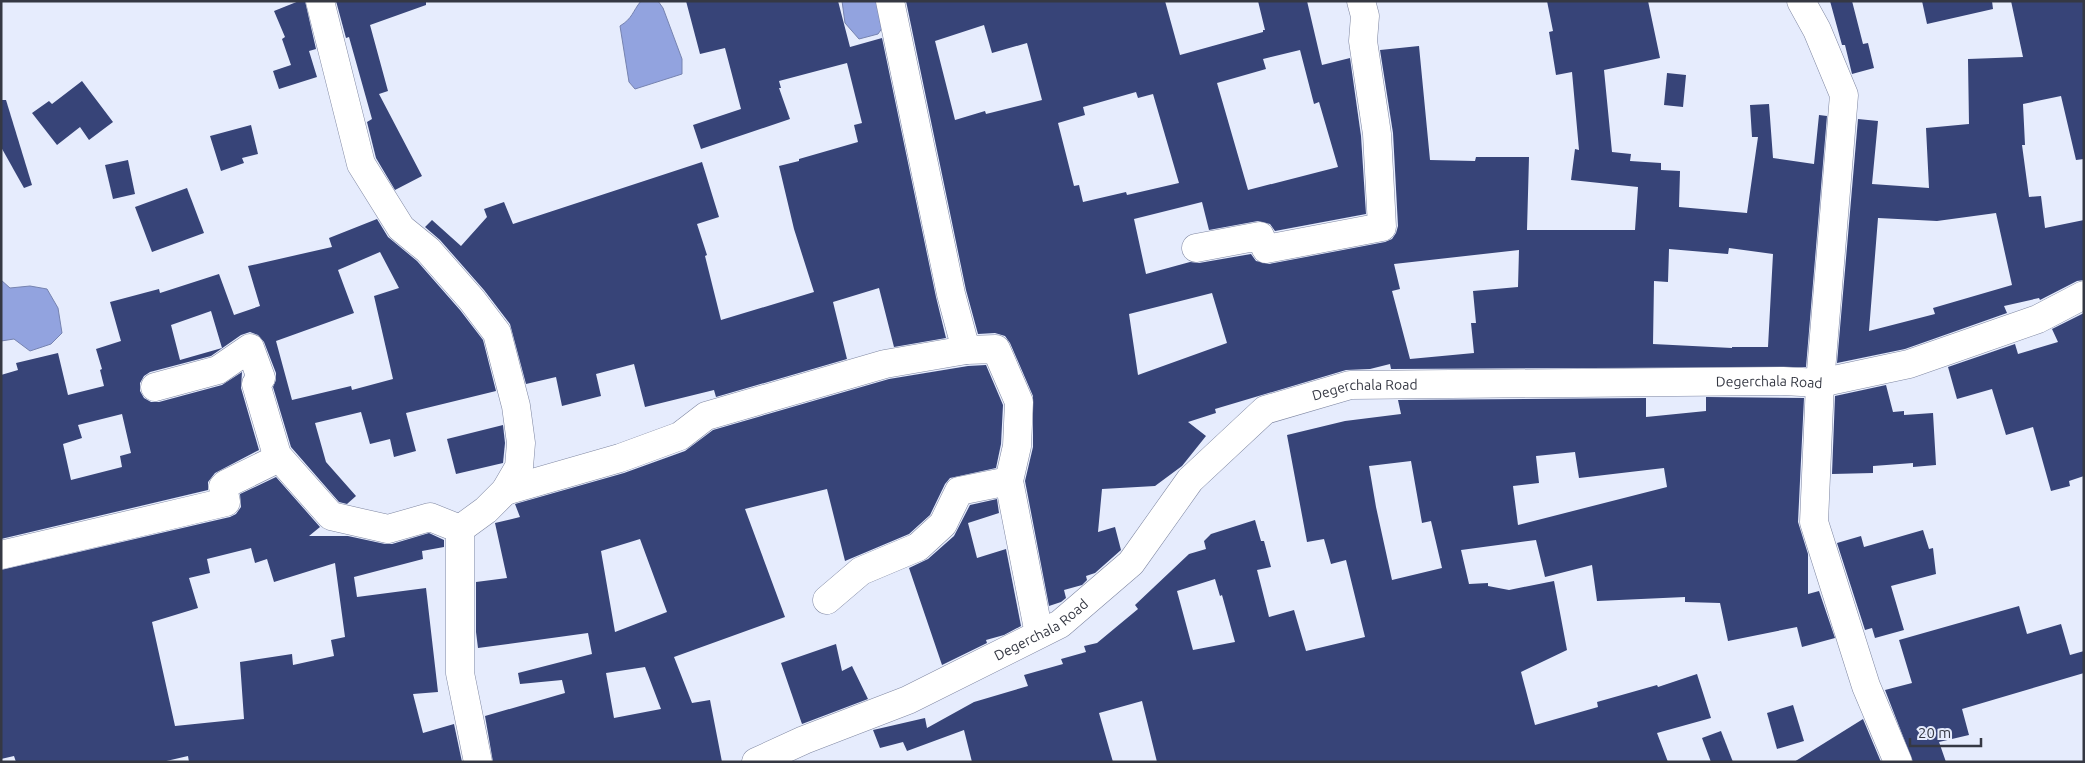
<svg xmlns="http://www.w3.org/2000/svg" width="2085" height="763" font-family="Ubuntu,sans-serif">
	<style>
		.water { fill: #92a3df; stroke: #7683b0 }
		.building { fill: #374478; fill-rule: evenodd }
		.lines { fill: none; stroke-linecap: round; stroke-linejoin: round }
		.street-casing { stroke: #7f87a2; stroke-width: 29 }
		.street { stroke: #fff; stroke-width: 28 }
		.labels { text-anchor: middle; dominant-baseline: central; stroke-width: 5; stroke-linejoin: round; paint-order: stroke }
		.street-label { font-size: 14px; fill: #353843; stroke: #e6ecfd }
	</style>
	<rect width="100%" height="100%" fill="#e6ecfd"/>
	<g class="water">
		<path d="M641 1H658L663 8 682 59V74L635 89 629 82 620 26C633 18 632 12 641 1Z"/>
		<path d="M842 1H884L885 24 878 34 859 39 845 23Z"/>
		<path d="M1 280 10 288 30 286 47 289 58 308 62 333 51 344 30 351 14 339 1 341Z"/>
	</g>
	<g class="building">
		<path d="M299 1H305L316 49 309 51 317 77 279 89 273 71 291 65 282 39 285 37 274 11Z"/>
		<path d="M336 1H426V5L370 25 388 91 379 94 422 176 395 190 376 158 367 122 372 119 349 37 346 38Z"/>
		<path d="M686 1H838L850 47 882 38 936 297 946 338 894 347 879 288 833 302 847 359 716 397 714 390 645 407 634 364 596 374 601 396 562 406 556 377 526 384 510 324 484 290 440 240 425 227 432 220 461 246 487 217 484 209 504 202 513 224 702 162 719 217 697 224 707 255 705 256 721 320 814 292 794 229 779 166 799 161V159L858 142 854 125 862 123 847 63 779 81 781 88H779L790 119 701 149 693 125 741 109 725 48 700 54Z"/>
		<path d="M906 1H1165L1180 55 1263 32V30H1265L1258 1H1307L1322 65 1350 58 1361 136 1366 214 1275 231 1270 224 1258 221 1209 230 1202 202 1134 219 1146 274 1190 262 1199 263 1251 254 1256 261 1269 264 1385 242 1392 239 1396 233 1398 226 1393 133 1380 50 1419 46 1430 160 1475 161 1476 157H1529L1527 230H1635L1638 187 1571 180 1575 149 1579 150 1572 72 1556 75 1549 32 1553 31 1547 1H1648L1660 58 1604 70 1612 152 1631 154 1630 161 1661 163V170L1680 171 1679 207 1747 213 1758 137H1752L1750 105 1769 104 1773 158 1814 164 1819 115 1827 116 1806 367 1391 369 1390 364 1370 369 1346 370 1215 409 1216 413 1188 422 1206 436 1182 466 1155 486 1102 489 1098 532 1115 527 1121 550 1095 573 1086 576 1087 580 1082 585 1064 590 1066 598 1061 602 1049 606 1025 481 1033 447V396L1010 343 1005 336 995 333 978 334 966 290ZM984 25 992 53 1027 43 1042 100 986 114 985 111 955 120 935 41ZM1300 50 1314 104 1319 102 1338 167 1248 190 1217 83 1266 69 1263 59ZM1136 92 1138 98 1153 94 1179 183 1127 195 1126 192 1083 202 1079 185 1074 186 1058 123 1085 115 1083 107ZM1729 248 1773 254 1768 347H1732V348L1653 344 1654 281 1668 282 1669 249 1728 254ZM1519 250 1518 287 1473 291 1476 323H1471L1474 353 1410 359 1392 291 1400 289 1394 264ZM1212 293 1227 343 1138 375 1129 314Z"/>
		<path d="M1830 1H1852L1863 44 1868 43 1874 68 1852 74 1845 45H1842Z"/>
		<path d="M1922 1H1992L1993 9 1927 24Z"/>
		<path d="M2011 1H2084V159L2076 160 2061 96 2023 104 2025 145H2022L2029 197 2041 196 2045 228 2084 220V280L2077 281 2040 300 2039 298 2004 306 2007 313 1905 349 1837 363 1858 119 1878 121 1872 184 1929 188 1926 128 1969 124 1968 59 2023 57ZM1996 213 2012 285 1933 308 1935 314 1869 331 1878 218 1937 221Z"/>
		<path d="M1667 73 1686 75 1683 107 1664 105Z"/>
		<path d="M82 81 113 122 89 140 80 127 57 145 32 113 49 101 52 104Z"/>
		<path d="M1 100H6L32 185 24 188 1 147Z"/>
		<path d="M251 125 258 154 242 158 244 163 221 171 210 136Z"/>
		<path d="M128 160 135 194 113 199 105 165Z"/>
		<path d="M187 188 204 233 152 252 135 207Z"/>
		<path d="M377 219 388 237 417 261 460 310 483 340 496 391 406 413 416 451 394 457 390 439 370 444 361 412 315 423 326 462 356 496 347 504 339 502 291 447 273 387 276 380V373L264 342 258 335 250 332 241 335 211 356 150 372 144 376 140 383V391L144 398 151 402H159L222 385 242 372 241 388 259 450 215 473 208 482V490L1 539V375L18 370 16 363 58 353 68 395 104 386 100 370 102 369 96 349 121 341 110 302 159 289 160 293 219 274 234 315 260 306 248 266 332 247 329 238ZM380 252 399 288 374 296 393 379 352 390 351 386 292 400 276 341 354 313 338 270ZM211 311 222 348 180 360 171 325ZM122 414 131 453 120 456 122 467 71 480 63 444 82 438 78 425Z"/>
		<path d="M2084 313V476L2069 481 2070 486 2051 491 2033 427 2006 435 1992 389 1957 399 1948 367 2015 344 2018 354 2058 342 2052 329Z"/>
		<path d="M986 365 1003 405 1001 444 996 468 950 478 945 484 930 515 909 534 845 561 827 489 745 509 785 617 674 657 692 703 710 700 722 762H493L485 716 565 693 562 680 520 684 518 673 592 654 588 633 478 648 476 632V582L507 578 495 523 520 517 515 504 624 473 685 451 713 430 889 379 968 366ZM640 539 667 612 615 632 601 551ZM645 667 661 709 614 718 606 673Z"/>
		<path d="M1886 385 1893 412 1904 411V415L1933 413 1936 465 1913 467V463L1873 466V473L1832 474 1835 396Z"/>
		<path d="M1706 397 1804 398 1798 522 1808 554V594L1819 591 1835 638 1802 647 1797 627 1728 641 1720 603 1685 602V597L1597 601 1592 565 1545 577 1536 540 1461 550 1469 584 1488 583V586L1509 590 1554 581 1567 650 1521 672 1535 725 1598 707 1597 702 1657 685 1658 687 1697 674 1711 718 1657 733 1668 762H1157L1142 701 1099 713 1113 762H972L964 730 907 751 903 742 880 748 873 730 925 718 927 728 974 702 1028 686 1024 675 1063 664 1061 659 1086 652 1084 646 1097 643 1138 609 1135 605 1189 554 1206 549 1204 541 1211 534 1255 520 1261 541H1264L1271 567 1257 570 1269 617 1294 610 1306 651 1365 637 1346 560 1331 564 1324 539 1307 542 1287 435 1345 421 1401 414 1398 400 1646 398V417L1706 411ZM1575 452 1579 478 1664 468 1667 487 1518 525 1513 486 1539 483 1536 456ZM1411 461 1422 523 1431 521 1442 568 1392 580 1376 507 1369 466ZM1215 579 1220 596 1222 595 1235 642 1193 650 1177 591Z"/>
		<path d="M503 425 505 443 503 463 456 474 447 439Z"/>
		<path d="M276 477 320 527 309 536H348L385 544H392L429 533 444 540V547L422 551 423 559 354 577 357 597 426 588 438 692 413 694 423 733 454 724 462 762H189L188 756 162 762H16L14 756 1 759V570L230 517 236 514 241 507 240 494ZM251 548 255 563 267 559 274 582 335 563 345 637 331 640 334 656 293 665 292 654 240 662 244 719 175 726 152 622 198 608 189 578 210 573 207 559Z"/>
		<path d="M997 499 999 513 968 523 977 558 1006 549 1021 626 1004 635 986 640 987 643 942 665 909 568 928 559 954 536 970 505Z"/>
		<path d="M1923 530 1929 549 1933 548 1936 574 1891 586 1904 630 1875 638 1872 628 1865 630 1837 543 1861 536 1864 547Z"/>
		<path d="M2019 606 2027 634 2061 624 2070 655 2084 651V673L1962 709 1969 735 1939 742 1946 762H1913L1885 690 1912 683 1899 640Z"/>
		<path d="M836 644 842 671 852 666 868 699 802 724 781 663Z"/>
		<path d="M1793 705 1804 741 1777 749 1767 713Z"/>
		<path d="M1863 719 1881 762H1794Z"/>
		<path d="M1721 731 1733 762H1711L1702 738Z"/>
	</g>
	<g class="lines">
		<g class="street-casing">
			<g id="street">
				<path d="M320 1 361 164 401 228 428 250 472 300 497 333 516 406 521 443 519 467 505 491 486 510 460 529V673L478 762"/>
				<path d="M890 1 951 294 966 350 996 349 1019 402 1017 446 1009 481 1039 634"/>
				<path d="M1801 1 1817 30 1844 95 1820 383 1814 522 1866 686 1898 762"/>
				<path d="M1196 248 1260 236 1266 249 1382 227 1377 134 1363 41 1365 16 1361 1"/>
				<path d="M155 387 218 370 250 348 261 378 256 384 277 455 331 516 388 529 430 517 460 529"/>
				<path d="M505 491 620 458 680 436 706 416 885 364 966 350"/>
				<path d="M1 555 226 502 223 487 226 484 279 458"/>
				<path d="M827 600 861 571 918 547 943 524 959 491 1009 481"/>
				<path id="s1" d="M756 762 804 740 908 700 1060 624 1131 563 1190 480 1265 410 1350 385 1783 381 1820 383 1909 364 2038 319 2084 295"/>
			</g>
		</g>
		<use href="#street" class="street"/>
	</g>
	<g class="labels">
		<g class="street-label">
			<text stroke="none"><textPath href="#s1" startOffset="1140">Degerchala Road</textPath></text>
			<text stroke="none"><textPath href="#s1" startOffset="735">Degerchala Road</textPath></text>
			<text stroke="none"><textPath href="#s1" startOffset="315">Degerchala Road</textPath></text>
		</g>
	</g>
	<rect width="2085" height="763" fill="none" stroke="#353843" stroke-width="5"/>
	<path d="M1910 738v8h71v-8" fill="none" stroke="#353843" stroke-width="2.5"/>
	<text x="1918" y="738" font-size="15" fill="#353843" stroke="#e6ecfd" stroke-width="4" paint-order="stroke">20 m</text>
</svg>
